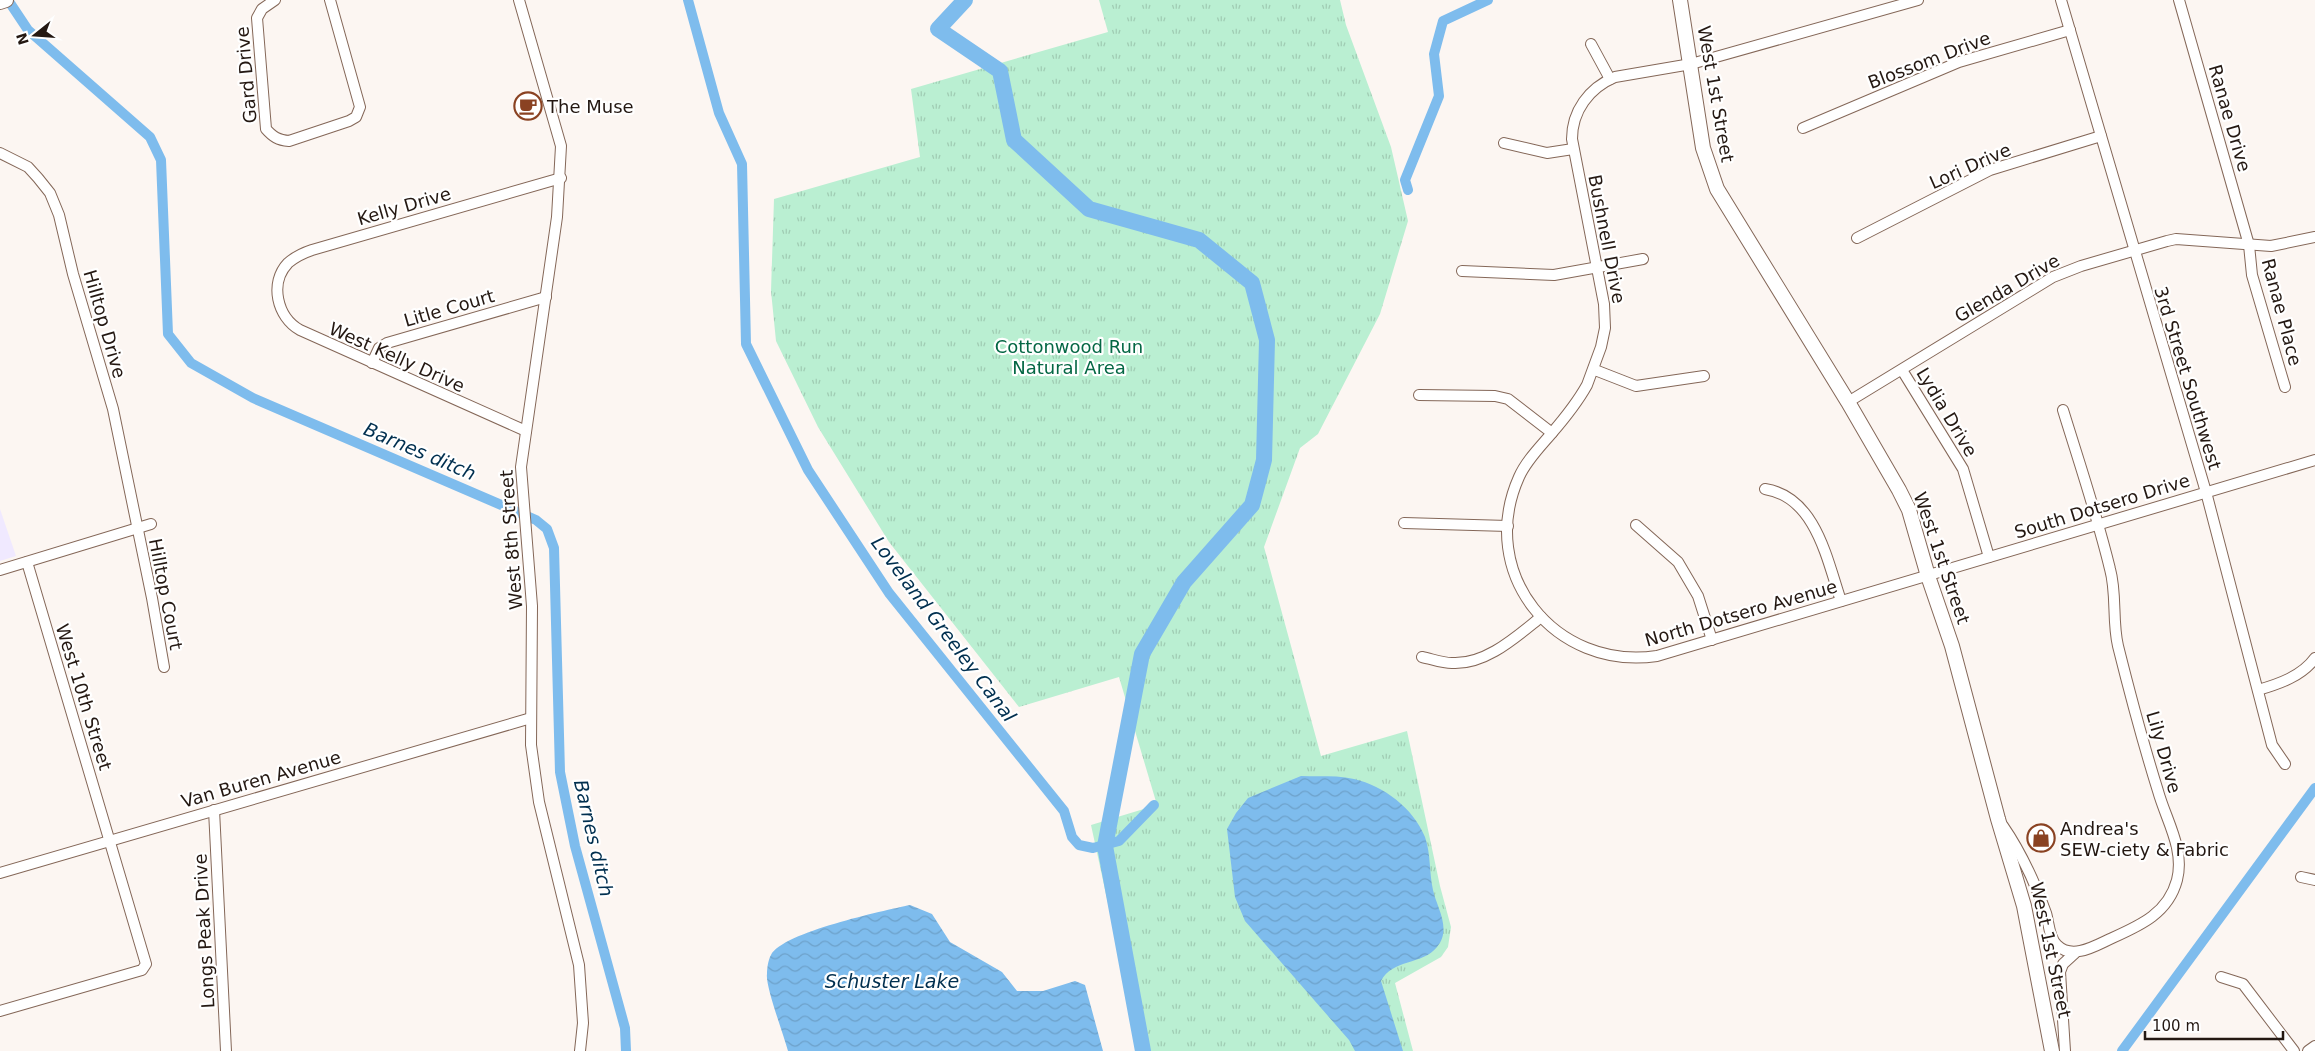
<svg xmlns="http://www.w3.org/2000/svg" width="2315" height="1051" font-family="'DejaVu Sans',sans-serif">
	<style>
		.education { fill: #f0e9ff }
		.park { fill: url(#park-tufts) }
		.water { fill: url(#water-waves) }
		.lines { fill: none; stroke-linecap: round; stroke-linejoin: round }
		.canal { stroke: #7ebced; stroke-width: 10 }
		.river { stroke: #7ebced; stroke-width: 16 }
		.minor-casing { stroke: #846758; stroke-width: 12 }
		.secondary-casing { stroke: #846758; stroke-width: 16 }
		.minor { stroke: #fff; stroke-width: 10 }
		.secondary { stroke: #fff; stroke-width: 14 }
		.labels { text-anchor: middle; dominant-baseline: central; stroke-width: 4.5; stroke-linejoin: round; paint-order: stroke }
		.street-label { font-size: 18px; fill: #241812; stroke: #fff }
		.poi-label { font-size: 18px; fill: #241812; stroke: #fff; text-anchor: start }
		.park-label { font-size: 18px; fill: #046744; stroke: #fff }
		.water-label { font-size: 19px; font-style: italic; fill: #002f4f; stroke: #fff }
	</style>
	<defs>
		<pattern id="park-tufts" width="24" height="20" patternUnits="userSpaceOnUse" patternTransform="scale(1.25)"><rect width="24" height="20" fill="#baefd2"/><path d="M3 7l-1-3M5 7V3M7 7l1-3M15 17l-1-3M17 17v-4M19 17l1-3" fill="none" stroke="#a0ccb3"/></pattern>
		<pattern id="water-waves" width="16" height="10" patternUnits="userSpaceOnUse" patternTransform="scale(1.25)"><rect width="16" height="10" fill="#7ebced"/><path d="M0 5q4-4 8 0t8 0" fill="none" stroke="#6da1ca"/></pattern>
	</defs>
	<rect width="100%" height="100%" fill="#fcf6f2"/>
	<path class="education" d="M0 509 16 556 0 561Z"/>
	<path class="park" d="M1099 0H1340L1346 25 1391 147 1408 221 1380 314 1318 434 1300 448 1264 547 1321 756 1407 731 1440 886 1451 927 1448 947 1441 957 1395 983 1413 1051H1140L1091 825 1157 805 1119 677 1019 707 889 542 818 427 776 341 771 291 774 199 920 157 911 89 1108 32Z"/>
	<g class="water">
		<path d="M1301 776C1318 777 1337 775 1354 779 1384 786 1413 808 1425 837 1431 854 1429 872 1433 890 1437 908 1452 929 1437 947 1423 965 1392 959 1381 981L1403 1051H1355L1349 1040 1245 921 1235 897 1227 829 1236 813 1248 798Z"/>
		<path d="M910 905 932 914 950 942 1002 972 1017 991H1043L1075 981 1085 985 1103 1051H788C784 1036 765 985 767 974 767 969 768 960 771 955 783 932 883 911 910 905Z"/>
	</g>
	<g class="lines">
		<g class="canal">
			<path d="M8 0 28 30 150 137 161 160 168 334 191 363 253 398 536 520 547 529 554 548 560 772 575 846 625 1028 626 1051"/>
			<path d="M688 0 719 113 742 164 746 344 808 470 889 593 1064 811 1072 837 1079 845 1093 848 1119 841 1154 805"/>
			<path d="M1408 190 1405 180 1439 96 1434 54 1443 21 1488 0"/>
			<path d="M2122 1051 2315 788"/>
		</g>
		<path class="river" d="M965 0 938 29 1000 71 1014 140 1089 209 1199 240 1252 283 1267 340 1264 460 1252 505 1184 582 1142 654 1105 846 1143 1051"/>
		<g class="minor-casing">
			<g id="minor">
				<path d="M275 0 262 9 257 18 266 129C273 137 278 140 289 141L349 121 356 117 360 107 330 0"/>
				<path d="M519 0 561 146 557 217 521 467 532 606 531 745 539 802 579 965 583 1023 580 1051"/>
				<path d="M1918 0 1691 64 1615 77C1589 88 1572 111 1572 139L1604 304 1605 328 1601 347 1587 385C1577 403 1564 419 1551 434 1540 447 1526 461 1519 477 1476 573 1555 671 1657 656L2315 460"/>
				<path d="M2061 0 2206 492 2272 745 2285 764"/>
				<path d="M2179 0 2249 245 2252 275 2285 387"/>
				<path d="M1591 44 1610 79"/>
				<path d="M1803 128 1959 62 2070 30"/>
				<path d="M1504 143 1547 153 1573 149"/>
				<path d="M0 153 28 167 38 178 50 193 59 215 73 274 113 409 152 598 164 667"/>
				<path d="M1857 238 1990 170 2101 136"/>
				<path d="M1462 271 1554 275 1643 259"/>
				<path d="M372 363 379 348 387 343 546 297"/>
				<path d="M1595 370 1636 386 1704 376"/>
				<path d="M1902 370 1963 469 1989 557"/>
				<path d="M1419 395 1495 396 1508 399 1552 433"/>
				<path d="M1848 402 2053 277 2081 266 2167 241 2176 239 2271 246 2315 237"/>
				<path d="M526 431 300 330C277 317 269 283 288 263 295 257 303 253 312 250L561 178"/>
				<path d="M1765 489C1816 497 1827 560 1841 601"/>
				<path d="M1404 523 1508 526"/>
				<path d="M1636 525 1678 562 1698 596 1712 640"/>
				<path d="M0 570 151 524"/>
				<path d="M1422 657C1432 659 1442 663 1452 663 1486 665 1517 636 1541 617"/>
				<path d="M2258 690C2279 684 2302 676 2315 658"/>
				<path d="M214 810 226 1051"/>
				<path d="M2003 826C2021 852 2035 883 2046 913 2049 923 2049 938 2057 945 2072 960 2095 946 2110 939 2139 926 2168 914 2177 880 2185 849 2166 820 2158 791 2143 743 2130 694 2118 646 2112 621 2117 594 2110 569 2097 515 2079 462 2063 410"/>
				<path d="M0 873 531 718"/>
				<path d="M2301 877 2315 880"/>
				<path d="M2221 977 2243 984 2294 1051"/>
				<path d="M0 1011 142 970 146 964 27 562"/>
				<path d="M2065 1051 2060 972 2063 964 2075 953"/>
				<path d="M2308 1051 2315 1046"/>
			</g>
		</g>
		<g class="secondary-casing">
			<g id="secondary">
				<path d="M1680 0 1703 148 1717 189 1848 402 1899 490 1909 510 1928 576 1952 646 1998 819 2024 906 2052 1051"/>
				<path d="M0 2 6 0"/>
			</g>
		</g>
		<use href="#minor" class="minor"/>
		<use href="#secondary" class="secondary"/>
	</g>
	<defs>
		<g id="cafe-ring" transform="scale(1.4375)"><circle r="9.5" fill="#fff" stroke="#8a4222" stroke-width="1.5"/><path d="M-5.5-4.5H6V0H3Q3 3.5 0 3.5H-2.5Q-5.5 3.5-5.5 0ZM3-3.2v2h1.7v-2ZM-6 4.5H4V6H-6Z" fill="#8a4222"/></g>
		<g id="shop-ring" transform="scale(1.4375)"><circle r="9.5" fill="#fff" stroke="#8a4222" stroke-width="1.5"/><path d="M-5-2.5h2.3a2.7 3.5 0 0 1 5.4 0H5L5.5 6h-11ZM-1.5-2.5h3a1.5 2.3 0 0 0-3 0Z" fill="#8a4222"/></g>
	</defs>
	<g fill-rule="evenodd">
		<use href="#cafe-ring" x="528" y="106"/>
		<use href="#shop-ring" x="2041" y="838"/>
	</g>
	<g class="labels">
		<g class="street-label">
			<text transform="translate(1929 60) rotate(-21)">Blossom Drive</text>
			<text transform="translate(246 75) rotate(-95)">Gard Drive</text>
			<text transform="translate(1716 94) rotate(80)">West 1st Street</text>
			<text transform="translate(2230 118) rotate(74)">Ranae Drive</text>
			<text transform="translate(1970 166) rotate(-24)">Lori Drive</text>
			<text transform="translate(404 206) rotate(-16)">Kelly Drive</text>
			<text transform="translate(1607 239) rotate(79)">Bushnell Drive</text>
			<text transform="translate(2007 288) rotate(-30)">Glenda Drive</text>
			<text transform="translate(449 308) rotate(-16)">Litle Court</text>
			<text transform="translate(2282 312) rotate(75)">Ranae Place</text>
			<text transform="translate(105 324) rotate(74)">Hilltop Drive</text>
			<text transform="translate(397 357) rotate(24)">West Kelly Drive</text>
			<text transform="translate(2188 378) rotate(73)">3rd Street Southwest</text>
			<text transform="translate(1947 412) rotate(59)">Lydia Drive</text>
			<text transform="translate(2102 506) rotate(-17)">South Dotsero Drive</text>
			<text transform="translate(511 540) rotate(-94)">West 8th Street</text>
			<text transform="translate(1942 558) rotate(71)">West 1st Street</text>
			<text transform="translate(166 594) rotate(79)">Hilltop Court</text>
			<text transform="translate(1741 613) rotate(-16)">North Dotsero Avenue</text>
			<text transform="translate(84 697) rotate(73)">West 10th Street</text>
			<text transform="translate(2164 752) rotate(74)">Lily Drive</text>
			<text transform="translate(261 779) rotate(-16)">Van Buren Avenue</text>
			<text transform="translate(204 931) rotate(-93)">Longs Peak Drive</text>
			<text transform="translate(2051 950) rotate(78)">West 1st Street</text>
		</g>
		<g class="poi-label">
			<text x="547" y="106">The Muse</text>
			<text x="2060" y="828">Andrea's<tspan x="2060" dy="21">SEW-ciety &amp; Fabric</tspan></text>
		</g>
		<g class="park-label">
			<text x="1069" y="346">Cottonwood Run<tspan x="1069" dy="21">Natural Area</tspan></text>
		</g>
		<g class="water-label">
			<text transform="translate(420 451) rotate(23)">Barnes ditch</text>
			<text transform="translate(944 629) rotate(53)">Loveland Greeley Canal</text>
			<text transform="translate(594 838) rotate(77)">Barnes ditch</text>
			<text x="892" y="981">Schuster Lake</text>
		</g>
	</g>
	<g transform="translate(35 35) rotate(253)" stroke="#ffffff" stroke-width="4" paint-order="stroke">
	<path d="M0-4L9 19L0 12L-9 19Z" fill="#241812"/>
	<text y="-8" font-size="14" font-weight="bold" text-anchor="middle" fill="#241812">N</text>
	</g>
	<path d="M2145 1031v8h138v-8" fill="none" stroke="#241812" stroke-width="2.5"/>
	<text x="2152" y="1031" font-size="15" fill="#241812" stroke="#ffffff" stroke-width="4" paint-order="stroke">100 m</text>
</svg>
